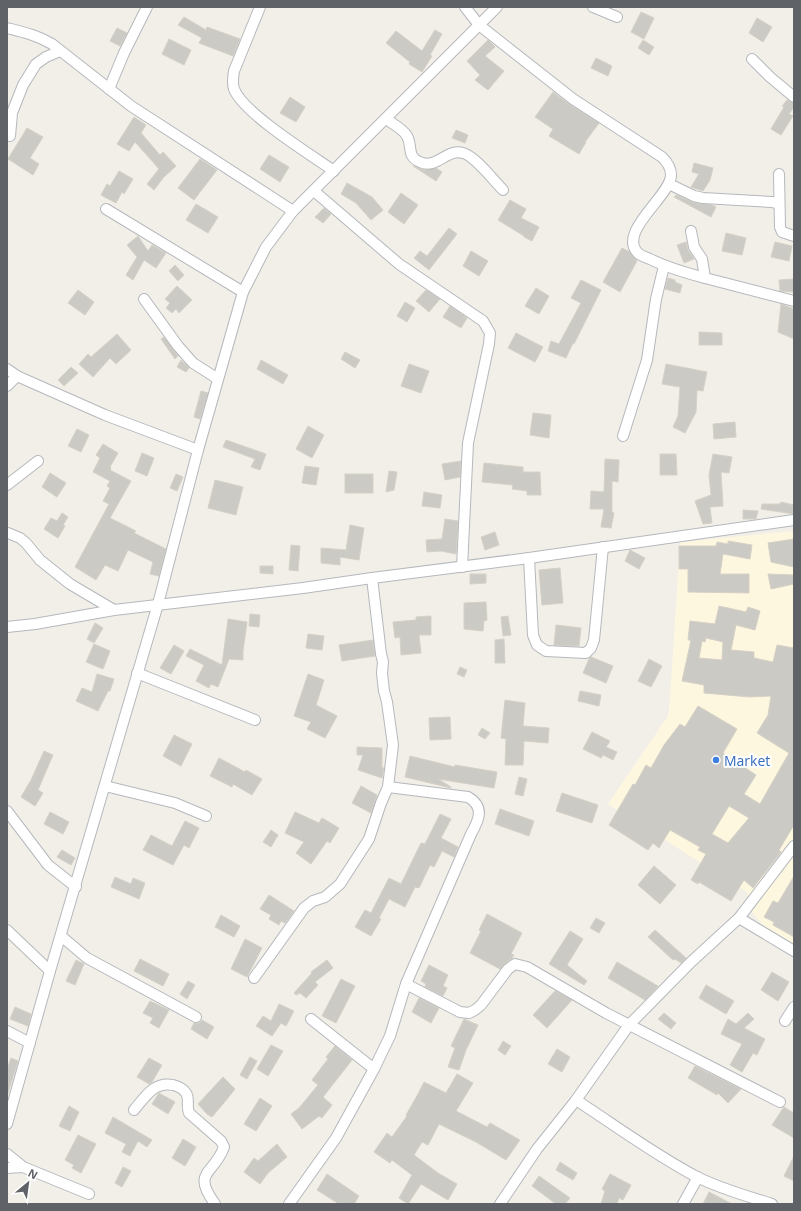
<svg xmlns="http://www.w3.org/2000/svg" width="801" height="1211" font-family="'Open Sans',sans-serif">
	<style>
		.commercial { fill: #fef7e0 }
		.building { fill: #cccac5; stroke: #d6d1c6; fill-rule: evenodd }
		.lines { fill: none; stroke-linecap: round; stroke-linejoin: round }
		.street-casing { stroke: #b5b8bc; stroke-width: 12 }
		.street { stroke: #fff; stroke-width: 10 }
		.shop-dot { fill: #3f7fe0; stroke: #fff; stroke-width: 1.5 }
		.labels { text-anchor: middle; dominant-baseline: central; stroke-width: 4; stroke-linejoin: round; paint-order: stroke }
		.shop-label { font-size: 14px; fill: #366cbe; stroke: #fff; text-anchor: start }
	</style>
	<rect width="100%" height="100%" fill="#f1efe8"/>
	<path class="commercial" d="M794 531V944L763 925 751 911 747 892 608 804 668 716 670 699 680 542Z"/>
	<g class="building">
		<path d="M641 12 654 18 644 39 631 32Z"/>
		<path d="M184 17 206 30 207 27 240 39 233 56 199 43 202 38 178 25Z"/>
		<path d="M757 18 772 27 763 42 749 33Z"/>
		<path d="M117 28 127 33 120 46 110 41Z"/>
		<path d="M435 30 442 34 430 55 432 56 422 72 409 64 410 62 386 43 396 31 422 51Z"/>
		<path d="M169 39 191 50 184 65 162 54Z"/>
		<path d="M488 40 495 47 485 56 504 71 488 90 475 80 480 75 467 61Z"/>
		<path d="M643 40 654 47 649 55 638 48Z"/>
		<path d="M596 58 612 66 608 76 591 68Z"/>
		<path d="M553 92 569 104 599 123 585 142H586L579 154 549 136 553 129 535 117Z"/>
		<path d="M290 97 305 107 296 122 280 113Z"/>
		<path d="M787 100 794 103V107L789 114 793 116 781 135 771 129 784 107 782 106Z"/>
		<path d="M134 117 146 125 141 133 160 155 163 152 176 166 163 178 154 190 147 184 159 169 153 162 135 142 129 151 117 144Z"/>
		<path d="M27 128 43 137 30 158 39 164 33 175 8 159Z"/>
		<path d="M456 130 468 135 465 143 452 138Z"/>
		<path d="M269 155 289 167 280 182 260 169Z"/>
		<path d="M200 159 217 170 194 200 178 188Z"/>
		<path d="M694 163 713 168 710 180 703 191 691 187 699 174 692 172Z"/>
		<path d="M413 166 424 170 436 168 442 172 436 181Z"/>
		<path d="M119 171 133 179 124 194 122 192 116 203 101 195 107 184 110 186Z"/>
		<path d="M347 183 372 197 383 210 371 220 356 203 341 194Z"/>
		<path d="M401 193 418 205 404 224 388 212Z"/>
		<path d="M676 195 692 202 712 205 716 207 711 217 674 197Z"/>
		<path d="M510 200 526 209 521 218 539 227 532 241 524 237V236L498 220Z"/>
		<path d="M196 204 218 217 208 233 186 220Z"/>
		<path d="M324 208 331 214 323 223 315 217Z"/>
		<path d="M449 228 457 234 429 270 414 258 420 251 427 256Z"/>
		<path d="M726 233 746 238 742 255 722 251Z"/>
		<path d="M138 236 148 251 152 245 166 253 156 268 144 260 133 280 126 275 137 257 127 245Z"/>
		<path d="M686 242 688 250 694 259 684 263 677 245Z"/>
		<path d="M775 242 792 246 789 261 771 257Z"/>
		<path d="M622 248 630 252 637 261 620 292 603 282Z"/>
		<path d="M471 251 488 261 479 276 463 266Z"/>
		<path d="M175 265 184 275 178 281 169 271Z"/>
		<path d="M668 278 675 280V282L682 285 680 293 665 289Z"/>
		<path d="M794 279V292L780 291 779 280Z"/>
		<path d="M581 280 601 290 574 344 573 343 566 358 548 351 551 341 559 344 581 303 571 298Z"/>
		<path d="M177 286 192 300 179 313 176 309 172 313 166 308 170 303 165 299Z"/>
		<path d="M536 288 549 296 539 314 525 306Z"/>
		<path d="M78 290 94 302 85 315 68 303Z"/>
		<path d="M426 290 440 299 429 312 416 301Z"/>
		<path d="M405 302 415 308 407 322 397 316Z"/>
		<path d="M781 304 794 309V339L778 332Z"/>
		<path d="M450 306 467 318 461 328 443 317Z"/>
		<path d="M699 332 722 333V345H699Z"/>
		<path d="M516 333 543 347 535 362 508 348Z"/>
		<path d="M117 334 131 350 116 364 110 358 93 377 79 364 88 354 91 357Z"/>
		<path d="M164 337 178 356 175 359 161 339Z"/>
		<path d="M345 352 360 360 355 368 341 359Z"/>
		<path d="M181 360 189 368 186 372 177 367Z"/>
		<path d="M261 360 288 375 283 384 257 369Z"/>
		<path d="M409 364 429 371 421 393 401 386Z"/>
		<path d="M666 364 707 372 703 391 697 390 696 412 685 433 673 427 678 416 680 387 662 384Z"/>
		<path d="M71 367 78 373 64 386 58 380Z"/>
		<path d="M201 391 208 393 200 419 194 417Z"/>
		<path d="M533 413 551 415 549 438 530 435Z"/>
		<path d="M735 422 736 437 714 439 713 424Z"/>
		<path d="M308 426 324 435 312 458 296 449Z"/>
		<path d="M77 429 89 435 81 452 68 446Z"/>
		<path d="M226 440 266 454 260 470 251 467 255 459 223 447Z"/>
		<path d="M103 444 118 453 110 467 111 468 110 470 131 481 110 518 136 531 134 533 166 549 159 576 150 574 153 562 128 550 118 571 105 565 96 580 75 567 109 504 103 501 110 488 107 486 110 481 93 472 100 458 96 455Z"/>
		<path d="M142 453 154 458 147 476 135 471Z"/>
		<path d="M660 454H676L677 475H660Z"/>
		<path d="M713 454 732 457 729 473 721 472 723 506 710 507 712 523 703 524 695 501 711 495 709 475Z"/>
		<path d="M605 459 619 460 618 482 612 481V512L614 513 611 528 601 527 604 509H590L591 491 604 492Z"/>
		<path d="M461 461 460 477 445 480 442 464Z"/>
		<path d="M484 463 523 467V472H540L541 495H527V491L512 489 513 485 482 482Z"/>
		<path d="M305 466 319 468 316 485 302 483Z"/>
		<path d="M389 471 397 472 394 490 386 492Z"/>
		<path d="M50 473 66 483 57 497 42 487Z"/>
		<path d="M176 474 183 477 177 491 170 488Z"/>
		<rect x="345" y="474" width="28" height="19"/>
		<path d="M215 480 243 487 236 515 208 508Z"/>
		<path d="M424 492 442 495 440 508 422 506Z"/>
		<path d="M781 502 794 505V514L761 509 762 504H780Z"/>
		<path d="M743 510 758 511 756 519H743Z"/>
		<path d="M62 513 68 517 63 525 65 526 58 538 44 529 51 518 57 521Z"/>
		<path d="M445 519 458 521 456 554 441 551 427 552 426 540 442 539Z"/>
		<path d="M350 525 364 528 359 560 340 557V565L321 563V548L346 550Z"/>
		<path d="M495 532 499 545 485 550 481 537Z"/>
		<path d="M794 539V567L771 562 768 543Z"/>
		<path d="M728 541 752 545 750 559 723 554 720 574H749V593L688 592V569H679V546H716L717 542 728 544Z"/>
		<path d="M291 545 300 546 298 571 289 570Z"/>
		<path d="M630 550 645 558 639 569 625 561Z"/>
		<path d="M260 566H273V574L260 573Z"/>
		<path d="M560 568 563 603 542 605 539 570Z"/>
		<path d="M470 574H486V583L470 584Z"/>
		<path d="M768 574 794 575V584L771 589Z"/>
		<path d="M486 602 487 620 484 621 483 631 464 629V603Z"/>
		<path d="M719 606 746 612 748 607 760 611 755 630 736 625 731 650 754 652V658L773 662 777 645 794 648V825L779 850 781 852 753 888 744 880 731 901 699 882 698 884 691 880 706 854 698 850 700 847 670 830 659 848 653 843 648 850 609 825 633 784 635 785 646 765 651 768 664 745 680 724 685 727 698 706 737 729 723 753 756 775 744 794 760 804 789 753 757 733 768 715 771 696 750 697 704 693V685L682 681 691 640H688L690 621 715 624ZM706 638 723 642 722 660 699 658 702 641 705 642ZM729 806 749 818 728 843 712 834Z"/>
		<path d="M250 614 260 615 259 627 249 626Z"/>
		<path d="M431 616V635H419L421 653 401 655 400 637 395 638 393 622 416 620V617Z"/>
		<path d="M508 616 511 635 503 636 501 617Z"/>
		<path d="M228 619 247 622 243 651V660L229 659 218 687 211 684 209 688 196 681 204 665 186 656 190 649 222 665Z"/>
		<path d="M95 623 103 628 94 643 87 639Z"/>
		<path d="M556 625 581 628 579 646 554 645Z"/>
		<path d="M308 634 324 636 322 650 306 648Z"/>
		<path d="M504 639 505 663H495V640Z"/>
		<path d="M373 640 375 656 342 661 339 645Z"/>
		<path d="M94 644 110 651 103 669 86 662Z"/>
		<path d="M174 645 184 651 171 674 160 668Z"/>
		<path d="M591 657 613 666 606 683 583 673 589 659Z"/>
		<path d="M649 659 662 666 651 687 638 681Z"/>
		<path d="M460 667 467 670 464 677 457 674Z"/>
		<path d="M97 674 114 679 110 691H108L98 711 76 701 82 688 92 692Z"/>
		<path d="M308 674 324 680 316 705 337 716 325 738 307 729 311 722 294 716Z"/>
		<path d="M580 691 601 695 599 706 578 701Z"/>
		<path d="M505 700 525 703 523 726 549 728 548 743 524 741 523 765H505L506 739 501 738Z"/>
		<path d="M450 717 451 739 430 740 429 718Z"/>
		<path d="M482 728 490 733 485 739 478 735Z"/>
		<path d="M592 732 610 741 606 747 617 752 613 760 603 755 601 758 583 749Z"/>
		<path d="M174 735 192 744 181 766 163 756Z"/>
		<path d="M357 747 382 748V768H384L382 778 358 770 363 755H357Z"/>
		<path d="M44 751 53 755 38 790 43 793 35 806 21 797 31 780Z"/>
		<path d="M410 756 455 767V765L497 772 494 788 438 779 451 787V788L405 777Z"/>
		<path d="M219 758 245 772 246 770 262 779 252 795 233 784 232 787 210 776Z"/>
		<path d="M519 777 527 779 523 796 515 794Z"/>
		<path d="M361 786 377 795 371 813 352 803Z"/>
		<path d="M562 793 598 805 592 823 556 811Z"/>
		<path d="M500 809 534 821 529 836 495 824Z"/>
		<path d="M50 812 69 822 63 834 44 824Z"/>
		<path d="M295 812 319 823 322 818 339 828 330 843 327 841 311 864 296 853 304 842 285 833Z"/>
		<path d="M440 814 451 819 441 838 458 847 454 857 442 851 434 867 430 865 419 888 415 887 405 907 389 899 379 918 381 919 371 936 355 927 365 910 371 913 389 878 401 884 421 843 425 844Z"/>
		<path d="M185 821 199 828 189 848 184 845 173 865 143 850 151 835 172 846Z"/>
		<path d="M271 830 278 835 271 847 263 842Z"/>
		<path d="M62 850 75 858 71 865 57 857Z"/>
		<path d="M654 866 676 885 660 904 638 885Z"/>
		<path d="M794 876V937L773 925 774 922 764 917 773 901 778 903Z"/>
		<path d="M115 877 131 884 133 878 145 883 139 899 111 887Z"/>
		<path d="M269 895 294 911 285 923 281 921 279 925 269 919 271 915 260 909Z"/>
		<path d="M487 914 522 933 511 954 514 955 512 958 504 964 500 969 470 953 481 931 479 930Z"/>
		<path d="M221 915 240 926 234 937 215 927Z"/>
		<path d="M596 918 605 923 599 933 590 928Z"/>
		<path d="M655 930 686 958 681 963 675 959 673 960 648 937Z"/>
		<path d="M570 931 583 939 567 965 587 981 584 985 549 964Z"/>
		<path d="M245 939 262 948 247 977 231 969Z"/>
		<path d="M140 959 169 974 163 986 134 971Z"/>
		<path d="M76 960 84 964 75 985 66 981Z"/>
		<path d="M327 960 333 968 315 982 318 985 306 998 300 993 296 995 294 993 312 973 311 972Z"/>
		<path d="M617 962 658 986 645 1000 608 978Z"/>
		<path d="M429 965 448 975 443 986 447 988 443 996 425 987 426 984 421 981Z"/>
		<path d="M772 972 789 982 778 1001 761 990Z"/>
		<path d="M341 979 355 986 336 1023 322 1016Z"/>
		<path d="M188 981 195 985 187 999 180 994Z"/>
		<path d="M706 985 734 1001 726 1014 699 998Z"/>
		<path d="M555 991 572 1000 547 1028 533 1015Z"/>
		<path d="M419 998 439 1008 431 1023 412 1012Z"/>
		<path d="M150 1001 169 1010 159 1028 150 1023 153 1018 143 1013Z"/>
		<path d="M279 1004 294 1011 286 1026 281 1023 272 1036 256 1026 263 1016 271 1021Z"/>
		<path d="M15 1007 31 1014 28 1026 10 1019Z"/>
		<path d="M664 1013 676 1023 671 1029 658 1019Z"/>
		<path d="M748 1013 754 1019 744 1028 765 1039 757 1055 753 1053 742 1072 730 1065 742 1044 721 1034 728 1019 736 1024Z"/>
		<path d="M464 1019 478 1025 466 1050 459 1070 448 1067 455 1048 451 1046Z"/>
		<path d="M202 1020 214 1027 207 1039 191 1029 194 1023H199Z"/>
		<path d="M503 1041 511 1046 505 1055 498 1050Z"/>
		<path d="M271 1045 283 1051 268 1076 257 1069Z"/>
		<path d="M335 1046 352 1060 323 1097 332 1105 322 1118 319 1116 302 1129 291 1114 299 1108 318 1085 312 1080 328 1059 326 1057Z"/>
		<path d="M557 1049 570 1057 562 1072 548 1064Z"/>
		<path d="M250 1057 257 1061 247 1079 240 1075Z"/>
		<path d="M11 1058 18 1061 8 1093 7 1069Z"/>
		<path d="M149 1058 162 1065 152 1082 149 1084 137 1077Z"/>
		<path d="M695 1066 741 1089 728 1103 718 1093 717 1095 688 1078Z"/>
		<path d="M457 1074 473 1083 456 1111 487 1127 490 1123 520 1140 506 1160 476 1142 439 1124 428 1145 422 1142 414 1155 438 1173 457 1184 448 1200 421 1184 408 1204 399 1198 412 1175 392 1160 390 1163 374 1152 387 1133 392 1137 407 1116 406 1115 418 1094 424 1082 446 1093Z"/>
		<path d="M223 1077 235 1089 228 1098 212 1117 207 1114 198 1104Z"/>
		<path d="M159 1093 175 1102 168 1114 152 1104Z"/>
		<path d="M260 1098 272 1106 256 1131 244 1124Z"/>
		<path d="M69 1106 79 1112 70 1131 59 1126Z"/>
		<path d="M784 1107 794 1113V1138L772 1125Z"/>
		<path d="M113 1117 152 1140 147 1147 138 1141 130 1156 122 1152 126 1144 105 1133Z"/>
		<path d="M78 1135 96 1144 81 1173 72 1168 74 1165 65 1160Z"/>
		<path d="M183 1139 196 1147 185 1166 172 1158Z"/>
		<path d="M277 1144 287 1157 268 1173 260 1184 244 1172 254 1158 258 1161Z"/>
		<path d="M794 1156V1181L784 1176Z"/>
		<path d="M560 1162 577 1173 573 1180 556 1170Z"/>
		<path d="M123 1167 131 1171 122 1187 115 1183Z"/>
		<path d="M327 1174 359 1196 354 1204H339L317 1190Z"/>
		<path d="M610 1174 631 1185 623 1200 619 1198 617 1204H601L605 1191 602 1189Z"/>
		<path d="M539 1176 570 1198 565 1204H556L532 1186Z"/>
		<path d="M709 1192 732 1204H703Z"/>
	</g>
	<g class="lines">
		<g class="street-casing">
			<g id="street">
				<path d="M260 7 234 71C233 77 232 83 234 89 243 113 311 155 334 171"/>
				<path d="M465 7 479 25 573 99 662 157C667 162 671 168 671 175 671 196 615 233 639 254 642 256 647 258 650 259 668 268 686 273 705 278"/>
				<path d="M593 7 617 17"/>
				<path d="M7 28C23 32 37 35 52 44L131 106 293 211"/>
				<path d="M752 59 770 77 794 97"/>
				<path d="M109 89 124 53 147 7"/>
				<path d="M386 119C393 124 403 129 407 136 413 147 406 156 420 162 436 170 447 148 463 153 475 156 494 181 503 190"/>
				<path d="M10 136 12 113 23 85 36 64 46 57 60 51"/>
				<path d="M779 174 780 227 782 232 794 236"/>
				<path d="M669 184 694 196 703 198 772 202 777 203 779 206"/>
				<path d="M314 191 399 264 483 321 490 333 489 344 468 443 462 567"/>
				<path d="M106 209 243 292"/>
				<path d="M691 231 694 247 702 259 705 278 794 301"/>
				<path d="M144 299 178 346 193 363 218 379"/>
				<path d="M7 369 17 376 105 415 198 450"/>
				<path d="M7 386 17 376"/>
				<path d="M623 436 647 360 656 299 664 266"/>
				<path d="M7 485 38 461"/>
				<path d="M8 533 20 538 26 543 40 560 70 584 114 610"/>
				<path d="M529 558 533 635 537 645 546 651 586 653 591 648 594 640 603 547"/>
				<path d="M7 627 35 624 114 610 303 588 372 578 529 558 794 520"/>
				<path d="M137 673 255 720"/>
				<path d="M105 786 175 803 206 816"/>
				<path d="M7 811 48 865 76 887"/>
				<path d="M739 918 794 951"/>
				<path d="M7 930 50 971"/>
				<path d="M61 936 87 958 196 1017"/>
				<path d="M254 978 304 908 313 901 325 897 340 884 369 839 381 803 388 787 393 745 387 702 384 691 382 673 383 662 381 654 372 578"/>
				<path d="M406 984 460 1012 469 1013 475 1010 481 1005 508 969 515 964 527 967 606 1013 780 1102"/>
				<path d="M311 1019 374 1069"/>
				<path d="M785 1021 794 1007"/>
				<path d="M7 1031 30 1043"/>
				<path d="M576 1100C616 1126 655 1155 697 1177 721 1189 747 1196 772 1204"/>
				<path d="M134 1110C145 1097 154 1081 173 1085 177 1086 183 1088 186 1093 190 1099 186 1106 189 1113L221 1141 224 1147C214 1175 191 1171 215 1204"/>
				<path d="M7 1124 50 971 158 604 198 450 243 292 266 247 293 211 497 7"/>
				<path d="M7 1154 23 1167 89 1194"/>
				<path d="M7 1168 23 1167"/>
				<path d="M289 1204 336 1138 374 1069 390 1036 406 984 471 834C479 820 485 807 468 797L388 787"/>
				<path d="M500 1204 537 1149 576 1100 629 1025 691 962 739 918 794 846"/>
				<path d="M683 1204 698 1177"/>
			</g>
		</g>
		<use href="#street" class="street"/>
	</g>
	<circle class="shop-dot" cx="716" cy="760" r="4"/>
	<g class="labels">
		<g class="shop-label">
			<text x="724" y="760">Market</text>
		</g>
	</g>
	<rect width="801" height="1211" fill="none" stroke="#5f6368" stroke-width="16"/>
	<g transform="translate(28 1183) rotate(29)" stroke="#ffffff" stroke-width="3" paint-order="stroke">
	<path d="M0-3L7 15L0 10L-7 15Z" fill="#5f6368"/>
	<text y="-6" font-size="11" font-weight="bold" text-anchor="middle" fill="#5f6368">N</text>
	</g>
</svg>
